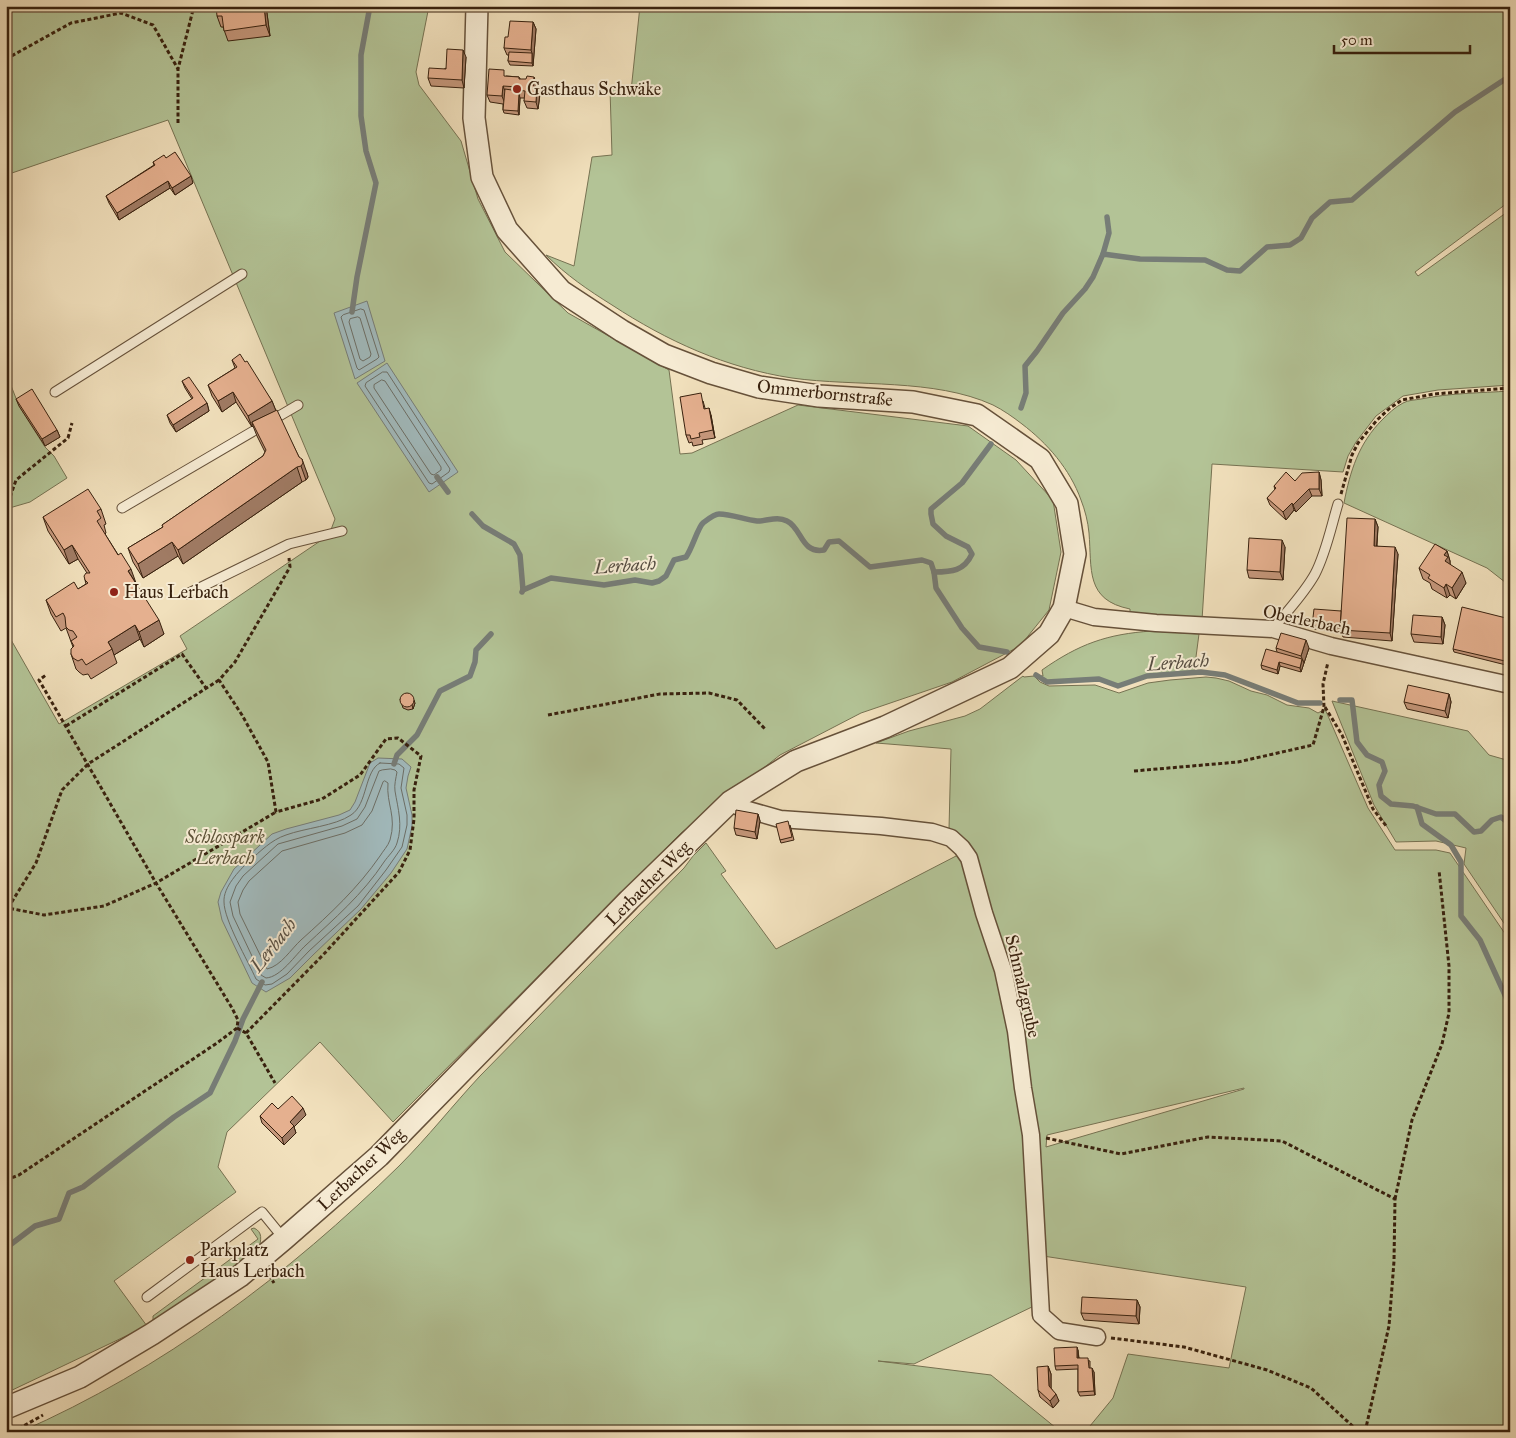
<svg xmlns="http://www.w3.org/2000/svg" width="1516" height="1438" font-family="'IM FELL Great Primer',serif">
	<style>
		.green { fill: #b3c396; stroke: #767252; fill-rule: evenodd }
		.water { fill: #a1babd; stroke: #777d77 }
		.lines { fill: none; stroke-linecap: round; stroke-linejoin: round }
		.shore { stroke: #6c6e66; stroke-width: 1 }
		.stream { stroke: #777d77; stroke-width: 5.5 }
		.service-casing { stroke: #66513a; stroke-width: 11 }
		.minor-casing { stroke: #66513a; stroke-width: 19 }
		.tertiary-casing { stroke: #66513a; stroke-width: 24 }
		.path { stroke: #38210e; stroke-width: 3; stroke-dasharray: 4 2.5; stroke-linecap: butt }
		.service { stroke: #f6ebd3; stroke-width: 9 }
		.minor { stroke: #f6ebd3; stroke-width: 16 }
		.tertiary { stroke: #f6ebd3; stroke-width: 21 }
		.wall { fill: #c5977b; stroke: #38210e }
		.shaded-wall { fill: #a07b64; stroke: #38210e }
		.building { fill: #e5b08f; stroke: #38210e }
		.poi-dot { fill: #8f2418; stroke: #f6ebd3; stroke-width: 2 }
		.labels { text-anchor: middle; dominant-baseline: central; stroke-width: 4; stroke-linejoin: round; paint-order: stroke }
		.poi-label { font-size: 18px; fill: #38210e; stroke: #f6ebd3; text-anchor: start }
		.street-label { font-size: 18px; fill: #38210e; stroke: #f6ebd3 }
		.park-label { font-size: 18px; font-style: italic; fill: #5d5237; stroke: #f6ebd3 }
		.water-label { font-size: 19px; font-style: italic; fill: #584f43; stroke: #f6ebd3 }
	</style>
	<rect width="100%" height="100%" fill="#f1e0bc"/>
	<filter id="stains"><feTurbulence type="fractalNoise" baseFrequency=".004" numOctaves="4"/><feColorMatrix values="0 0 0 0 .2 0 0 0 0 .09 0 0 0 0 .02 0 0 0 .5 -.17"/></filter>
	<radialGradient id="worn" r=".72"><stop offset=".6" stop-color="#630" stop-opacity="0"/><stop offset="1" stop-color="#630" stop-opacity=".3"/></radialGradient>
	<g class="green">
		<path d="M6 6H429L416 72 419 85 461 141 478 199 505 252 568 313 669 370 680 454 692 453 798 405 968 426 1016 460 1053 500 1061 552 1049 610 1020 646 952 682 861 713 780 755 681 833 393 1122 320 1042 227 1132 218 1167 236 1192 114 1281 147 1326 6 1393V631L59 724 187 649 180 636 329 535 335 519 168 120 6 175Z"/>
		<path d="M640 6H1510V201L1415 272 1418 276 1510 210V385L1438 390 1403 396 1376 416 1356 442 1348 456 1343 472 1212 464 1202 620 1130 616V609C1085 600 1092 569 1089 533 1088 522 1085 510 1081 500 1070 469 1047 443 1022 424 1013 417 1003 410 993 405 934 378 856 387 792 378 726 368 667 341 612 305 588 290 566 275 546 255L574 266 592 157 612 155 610 89 631 91Z"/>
		<path d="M6 367 10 383 19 406 45 447 54 456 67 478 30 502 6 509Z"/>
		<path d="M1510 391V586L1487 568 1344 503C1350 471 1359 443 1382 420 1388 414 1395 407 1403 403 1408 400 1416 400 1421 399 1450 393 1480 393 1510 391Z"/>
		<path d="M1152 631 1199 634 1194 672 1147 677 1121 686 1094 679 1050 683 1039 676H1043L1042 670C1079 644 1107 634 1152 631Z"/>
		<path d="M1023 676 1024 677 1034 676 1040 682 1049 686 1095 685 1119 693 1148 683 1170 680 1206 677 1216 678 1229 681 1251 691 1267 695 1287 705 1309 708 1318 713 1325 709 1368 808 1395 850H1436L1450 853 1510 941V1432H1085L1113 1398 1128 1354 1229 1368 1246 1287 1043 1256 1036 1137 972 851 964 838 949 829 951 749 876 743 909 731 965 716 980 709ZM1244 1088V1089L1046 1147 1047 1135Z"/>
		<path d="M1332 701 1468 731 1489 755 1510 761V932L1464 864 1466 848 1436 841 1396 842 1374 805Z"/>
		<path d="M706 843 726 871 721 874 776 949 958 855 965 869 1000 975 1026 1140 1036 1305 914 1364 878 1361 991 1375 1061 1432H20C162 1370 289 1274 399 1166 428 1137 453 1105 480 1076L684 868 693 856Z"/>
		<path d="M254 1228C263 1232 261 1240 259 1248L153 1324V1316L258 1239 251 1229Z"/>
	</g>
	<g class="water">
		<path d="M367 301 385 361 355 379 334 313Z"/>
		<path d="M387 363 458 472 429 492 357 383Z"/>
		<path d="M378 758 402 759 411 767 408 776 406 788 412 815V826L407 849 391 873 361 909 313 955 290 978 266 992 252 983 222 920 218 902 221 892 234 869 272 834 286 829 339 815 350 810 355 802 370 763Z"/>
	</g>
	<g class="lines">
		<g class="shore">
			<path d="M361 309 364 310 379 357 377 359 359 370 357 368 341 317 343 315Z"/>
			<path d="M358 317 360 318 371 354 370 357 363 361 360 359 349 322 350 319Z"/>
			<path d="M383 372H387L450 469 449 472 432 484 429 483 365 386 366 383Z"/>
			<path d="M382 380 385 381 441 467V470L434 475 431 474 374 388V385Z"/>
			<path d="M380 763 399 764 404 768 401 788 407 815V825L402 847 386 870 358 906 309 951 287 974 272 984 265 985 256 979C248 961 224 920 224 902 223 887 239 871 249 861 261 851 271 840 286 835 305 828 335 826 351 815 368 804 364 771 380 763Z"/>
			<path d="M391 769 395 770 397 772C396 778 394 785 395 791 398 809 403 825 397 843 395 850 388 856 384 862 363 894 334 919 306 945 295 955 281 977 266 978L261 975 233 916 230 902 236 886 243 876 278 844 342 826 357 819 365 807 379 771 382 770Z"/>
			<path d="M385 781 388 783C386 804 397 816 390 840 388 846 383 851 380 856 358 888 330 914 301 940 291 949 281 966 267 969L240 914 238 902 243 890 249 881 282 851 345 833 362 825 372 811 383 782Z"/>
		</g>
		<g class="stream">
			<path d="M1103 254 1109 233 1107 217"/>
			<path d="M352 312 357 277 376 183 366 151 361 116V55L370 6"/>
			<path d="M1021 408 1026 393 1025 366 1037 351 1063 313 1085 289 1093 277 1103 254 1140 259 1205 260 1227 270 1240 271 1267 247 1290 245 1301 238 1312 218 1330 202 1352 200 1455 112 1510 76"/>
			<path d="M437 477 448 492"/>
			<path d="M472 514 483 526 514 544 520 555 523 590"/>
			<path d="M934 572C952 572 964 571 972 554L968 547 946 536 933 524 931 514V509L962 483 991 444"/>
			<path d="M522 592 523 590 551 578 604 585 635 580 652 583 659 581 666 576 674 560 686 557C692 549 698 527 703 523 707 520 714 514 719 514 732 514 745 520 757 521 768 521 777 516 787 521 802 528 801 554 824 550L829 542 839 541 870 567 922 560 931 563 934 572 936 588 962 628 979 647 1007 652"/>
			<path d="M1036 675 1047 682 1099 679 1118 686 1147 676 1201 672 1225 675 1298 703H1320"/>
			<path d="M1340 700H1352L1357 742 1367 755 1382 762 1385 771 1379 785 1381 796 1391 804 1413 806 1436 814H1455L1474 832 1481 831 1492 820 1501 817 1510 824"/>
			<path d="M394 764 397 755 417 735 440 691 470 676 475 662 476 650 491 634"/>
			<path d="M1417 807 1422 824 1451 845 1461 862V916L1480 940 1510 1006"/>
			<path d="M6 1248 35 1226 59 1219 69 1193 83 1187 174 1117 210 1093 235 1041 243 1019 262 982"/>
		</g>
		<g class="service-casing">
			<g id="service">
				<path d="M55 392 242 274"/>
				<path d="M122 508 298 405"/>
				<path d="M187 594 289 544 342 531"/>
				<path d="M1273 629C1287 611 1304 594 1315 574 1326 553 1331 527 1338 504"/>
				<path d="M147 1297 262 1212 284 1239"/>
			</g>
		</g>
		<g class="minor-casing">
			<g id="minor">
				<path d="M1064 608 1094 617 1156 623 1273 629 1331 646 1510 685"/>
				<path d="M730 802 741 808 780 819 881 826 932 832 951 838 962 848 969 858 984 913 1003 970 1016 1031 1023 1088 1031 1135 1041 1315 1059 1331 1097 1337"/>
			</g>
		</g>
		<g class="tertiary-casing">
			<path id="tertiary" d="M6 1408 80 1377 152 1334 240 1276 284 1239 379 1156 629 900 730 802 796 761 885 727 1010 668 1049 634 1064 608 1075 554 1067 504 1040 459 977 415 913 402 819 396 759 387 711 373 664 355 622 331 561 291 507 230 482 177 474 118 477 6"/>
		</g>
		<g class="path">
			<path d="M6 59 71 23 121 13 153 25 178 69"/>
			<path d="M178 123V69L194 6"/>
			<path d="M1341 494 1352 455 1358 443 1377 420 1390 408 1402 400 1434 394 1510 388"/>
			<path d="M6 509 16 480 68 438 72 423"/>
			<path d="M219 680 88 764 62 790 36 863 8 908 44 915 104 906 156 883 276 812"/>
			<path d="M1325 707 1342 735 1373 809 1387 827"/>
			<path d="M548 715 660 694 709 693 737 700 766 730"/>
			<path d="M66 726 182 654 206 688"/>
			<path d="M1134 771 1238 762 1313 745 1324 707 1323 684 1328 662"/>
			<path d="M237 1028 246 1033 275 1083"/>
			<path d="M246 1033 323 955 399 872 410 850 414 819V790L421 756 398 738 386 739 360 775 322 799 276 812 268 762 242 715 219 680 235 662 290 567 289 558"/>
			<path d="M1046 1138 1121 1154 1208 1137 1282 1141 1395 1199 1394 1261 1389 1326 1365 1432"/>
			<path d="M6 1180 19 1175 217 1043 237 1028 238 1020 232 1008 156 883 39 680 46 675"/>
			<path d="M1395 1199 1412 1120 1442 1044 1449 1013V966L1439 870"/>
			<path d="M269 1275 274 1283"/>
			<path d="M1111 1338 1184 1347 1267 1370 1311 1388 1359 1432"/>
			<path d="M13 1432 43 1415"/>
		</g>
		<use href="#service" class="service"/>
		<use href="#minor" class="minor"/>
		<use href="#tertiary" class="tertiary"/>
	</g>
	<g class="wall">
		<path d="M266 6 270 36 228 41 223 27H221L217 16Z"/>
		<path d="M495 6H536V11L496 9Z"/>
		<path d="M533 22 536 29 533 66 510 65 508 61 509 55H507L504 48 508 37Z"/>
		<path d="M466 57 464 88 431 86 428 78Z"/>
		<path d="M506 76 519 77 520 79 537 85V87L540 94 538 109 527 108 524 101 525 98H520L519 115 504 113 503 110V104L490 102 487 95Z"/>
		<path d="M166 158 193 183 175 195 170 188 119 220 109 203 106 196 154 165 153 162Z"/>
		<path d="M232 360 245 362 272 401 276 411 307 473 308 477 306 480 302 482 183 564 178 556 143 578 133 562 128 548 163 527 162 525 263 456 265 452 257 436 253 426 252 427 236 402 222 412 212 396 208 385 235 368Z"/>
		<path d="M182 381 207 403 209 411 176 432 170 423 167 415 192 399 185 388Z"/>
		<path d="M16 399 57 430 60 437 45 446 19 406Z"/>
		<path d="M703 401 705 408 711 415 715 438 702 440 703 444 693 446 692 442 689 443 686 435Z"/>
		<path d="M1319 472 1321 480 1322 496H1312L1296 512 1294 510 1286 520 1270 505 1267 498 1275 490 1274 486 1295 481Z"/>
		<path d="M101 509 106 524 104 525 106 533 105 534 136 583 164 634 144 647 140 639 114 655 117 663 91 679 88 674 83 675 79 672 76 669 71 654 73 647 66 628 61 631 51 614 46 600 78 589 86 584 85 580 87 573 78 559 69 564 48 531 43 517Z"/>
		<path d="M1375 519 1378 527 1377 546 1398 554 1392 641 1343 637 1341 632 1314 629 1312 626 1341 611Z"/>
		<path d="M1285 547 1283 580 1249 578 1247 570Z"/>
		<path d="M1447 551 1450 561V564L1466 583 1456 599 1450 595 1447 598 1432 589 1430 583 1423 579 1419 568Z"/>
		<path d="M1442 617 1445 625 1443 644 1414 642 1411 634Z"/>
		<path d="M1510 619V651L1506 665 1454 652 1453 649Z"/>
		<path d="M1276 648H1309L1301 672 1280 666 1278 674 1262 669 1261 665 1277 652Z"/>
		<path d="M1449 694 1451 702 1448 718 1407 709 1404 702Z"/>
		<path d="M400 699 415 703 413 709 408 710 403 708Z"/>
		<path d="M758 814 760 821 757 839 736 835 734 828Z"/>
		<path d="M790 825 794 840 781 843 780 840Z"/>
		<path d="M278 1109 306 1115 294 1127 296 1133 284 1145 262 1123 260 1116Z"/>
		<path d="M1137 1300 1140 1307 1139 1324 1084 1320 1081 1313Z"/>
		<path d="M1078 1350 1079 1358 1090 1361V1368L1094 1372 1095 1395 1080 1396 1078 1392V1369L1056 1370 1055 1366Z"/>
		<path d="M1048 1366 1051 1374V1388L1059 1401 1053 1408 1040 1397 1038 1390Z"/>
	</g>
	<g class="shaded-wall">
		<path d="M264 6H266L270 36 266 25Z"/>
		<path d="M533 22 536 29 533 66 532 63V53L531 50Z"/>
		<path d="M463 50 466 57 464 88 462 80Z"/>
		<path d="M534 77 537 85 536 94 533 86Z"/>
		<path d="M503 86 506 93 505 104 502 96Z"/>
		<path d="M537 87 540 94 538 109 536 102Z"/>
		<path d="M519 94 520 98 519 115 518 111Z"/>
		<path d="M191 176 193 183 175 195 172 188Z"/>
		<path d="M168 181 170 188 119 220 117 213Z"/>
		<path d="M233 392 236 402 222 412 218 401Z"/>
		<path d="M272 401 276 411 252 422 253 426 252 427 248 416Z"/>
		<path d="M207 403 209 411 176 432 173 425Z"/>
		<path d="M709 408 711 415 715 438 713 430Z"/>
		<path d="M57 430 60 437 45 446 42 439Z"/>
		<path d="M302 459 307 473 308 477 306 480 301 466Z"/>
		<path d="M297 467 302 482 183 564 178 550Z"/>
		<path d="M1319 472 1321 480 1322 496 1319 489Z"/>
		<path d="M1309 489 1312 496 1296 512 1293 505Z"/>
		<path d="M1292 503 1294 510 1286 520 1283 512Z"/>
		<path d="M1375 519 1378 527 1376 553 1374 546Z"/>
		<path d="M1282 540 1285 547 1283 580 1280 572Z"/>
		<path d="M172 542 178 556 143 578 138 564Z"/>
		<path d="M72 545 78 559 69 564 64 550Z"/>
		<path d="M1395 547 1398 554 1392 641 1390 633Z"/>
		<path d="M1447 551 1450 561V563L1451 568 1445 561 1444 555Z"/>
		<path d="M131 569 136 583 128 571Z"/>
		<path d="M1462 572 1466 583 1456 599 1452 588Z"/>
		<path d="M1446 584 1450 595 1447 598 1444 588Z"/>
		<path d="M1442 617 1445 625 1443 644 1441 637Z"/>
		<path d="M159 620 164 634 144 647 139 632Z"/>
		<path d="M135 625 140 639 114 655 112 649 108 642Z"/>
		<path d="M1306 640 1309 648 1304 663 1301 656Z"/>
		<path d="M1509 646 1510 651 1506 665 1505 661Z"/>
		<path d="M1302 659 1304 663 1301 672 1300 668Z"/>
		<path d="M1279 662 1280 666 1278 674 1277 670Z"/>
		<path d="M1449 694 1451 702 1448 718 1445 711Z"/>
		<path d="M414 700 415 703 413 709 412 705Z"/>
		<path d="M758 814 760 821 757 839 755 832Z"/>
		<path d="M303 1108 306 1115 294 1127 296 1133 284 1145 282 1138 290 1122Z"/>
		<path d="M1137 1300 1140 1307 1139 1324 1136 1316Z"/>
		<path d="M1077 1347 1078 1350 1079 1362 1077 1358Z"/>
		<path d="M1048 1366 1051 1374V1393L1049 1386Z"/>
		<path d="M1092 1368 1094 1372 1095 1395 1094 1391Z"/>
		<path d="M1056 1394 1059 1401 1053 1408 1050 1401Z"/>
	</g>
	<g class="building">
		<path d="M216 6H264L266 25 224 31 222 16H217Z"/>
		<path d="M510 21 533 22 531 50 504 48 505 37H508Z"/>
		<path d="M447 49 463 50 462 80 428 78 429 68 446 69Z"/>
		<path d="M509 52 532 53V63L508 61Z"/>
		<path d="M489 69 504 70V76L519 77V79H526L527 76 534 77 533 86 537 87 536 102 524 101 525 91 518 90V87L503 86 502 96 487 95Z"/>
		<path d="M505 89 518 91 519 94 518 111 503 110Z"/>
		<path d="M175 152 191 176 172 188 168 181 117 213 106 196 155 165 153 162 164 155 166 158Z"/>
		<path d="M240 354 245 362 247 361 272 401 248 416 233 392 218 401 208 385 237 367 232 360Z"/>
		<path d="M189 377 207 403 173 425 167 415 193 398 182 381Z"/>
		<path d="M32 389 57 430 42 439 16 399Z"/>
		<path d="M701 393 704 409 709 408 713 430 699 433 700 437 691 439 690 435H686L680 397Z"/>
		<path d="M277 410 299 457 302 459 303 463 301 466 297 467 178 550 172 542 138 564 128 548 163 527 162 525 263 456 266 450 252 422Z"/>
		<path d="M1286 472 1295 481 1302 473 1319 472V489H1309L1293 505 1292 503 1283 512 1267 498 1276 488 1274 486Z"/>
		<path d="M88 489 101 509 97 511 101 518 97 521 118 555 121 553 131 569 128 571 159 620 139 632 135 625 108 642 112 649 86 665 82 659 78 661 73 658 71 654V649L74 646 71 641 77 637 73 631 69 630 66 627 65 617 63 613 56 617 46 600 74 582 78 589 88 583 85 580 84 576 86 573H90L72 545 64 550 43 517Z"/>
		<path d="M1347 518 1375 519 1374 546 1395 547 1390 633 1340 630Z"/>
		<path d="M1249 538 1282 540 1280 572 1247 570Z"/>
		<path d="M1435 544 1447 551 1444 555 1448 557 1445 561 1462 572 1452 588 1446 584 1444 588 1428 578 1430 575 1419 568Z"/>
		<path d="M1462 607 1510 619V632L1507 642 1509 646 1505 661 1453 649Z"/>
		<path d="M1314 609 1341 611 1340 628 1312 626Z"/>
		<path d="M1413 615 1442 617 1441 637 1411 634Z"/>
		<path d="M1510 632V642H1507Z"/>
		<path d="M1281 633 1306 640 1301 656 1276 648Z"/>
		<path d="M1266 649 1302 659 1300 668 1279 662 1277 670 1261 665Z"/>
		<path d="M1408 685 1449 694 1445 711 1404 702Z"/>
		<circle cx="407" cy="700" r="7"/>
		<path d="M736 810 758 814 755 832 734 828Z"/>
		<path d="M788 821 792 837 780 840 776 824Z"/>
		<path d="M292 1096 303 1108 290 1122 294 1126 282 1138 260 1116 272 1103 278 1109Z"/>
		<path d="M1082 1297 1137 1300 1136 1316 1081 1313Z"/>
		<path d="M1077 1347V1358H1088L1089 1368H1092L1094 1391 1078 1392V1365L1055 1366 1054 1348Z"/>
		<path d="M1048 1366 1049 1386 1056 1394 1050 1401 1038 1390 1037 1367Z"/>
	</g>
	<g class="poi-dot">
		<circle cx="517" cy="89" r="5"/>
		<circle cx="114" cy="592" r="5"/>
		<circle cx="190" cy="1260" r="5"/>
	</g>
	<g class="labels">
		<g class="poi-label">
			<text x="527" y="89">Gasthaus Schwäke</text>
			<text x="124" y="592">Haus Lerbach</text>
			<text x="200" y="1250">Parkplatz<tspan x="200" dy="21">Haus Lerbach</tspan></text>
		</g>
		<g class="street-label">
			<text transform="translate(825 393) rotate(6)">Ommerbornstraße</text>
			<text transform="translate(1307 620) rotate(12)">Oberlerbach</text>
			<text transform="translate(648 883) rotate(-45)">Lerbacher Weg</text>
			<text transform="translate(1023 986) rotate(77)">Schmalzgrube</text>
			<text transform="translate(361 1169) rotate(-43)">Lerbacher Weg</text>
		</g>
		<g class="park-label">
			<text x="225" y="837">Schlosspark<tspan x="225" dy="21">Lerbach</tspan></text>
		</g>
		<g class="water-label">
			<text transform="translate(625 565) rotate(-4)">Lerbach</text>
			<text transform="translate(1178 662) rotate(-4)">Lerbach</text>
			<text transform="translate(273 945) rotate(-52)">Lerbach</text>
		</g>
	</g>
	<rect width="1516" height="1438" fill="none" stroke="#f1e0bc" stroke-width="25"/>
	<rect x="8" y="8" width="1501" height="1423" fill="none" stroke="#38210e" stroke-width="2.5"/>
	<rect x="12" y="12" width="1491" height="1413" fill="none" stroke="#38210e"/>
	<path d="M1334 45v8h136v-8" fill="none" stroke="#38210e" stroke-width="2.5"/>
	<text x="1341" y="45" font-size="15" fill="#38210e" stroke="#f6ebd3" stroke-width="4" paint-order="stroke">50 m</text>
	<rect width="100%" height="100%" filter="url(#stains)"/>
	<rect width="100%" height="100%" fill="url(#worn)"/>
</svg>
